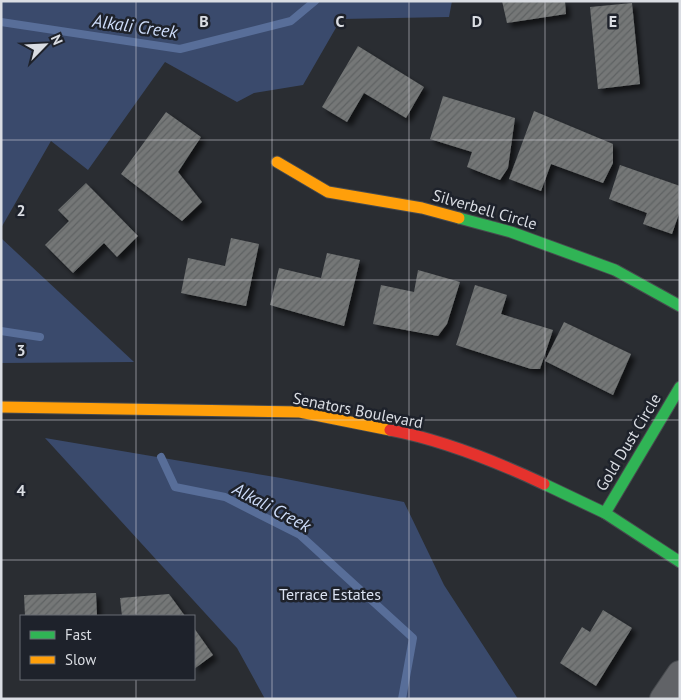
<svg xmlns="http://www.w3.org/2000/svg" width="681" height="700" font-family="'PT Sans',sans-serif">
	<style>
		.green { fill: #3a4a6c }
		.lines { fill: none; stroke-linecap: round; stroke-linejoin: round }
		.stream { stroke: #586e99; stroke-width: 8 }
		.building { fill: url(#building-hatch); filter: url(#shadow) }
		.street-casing { stroke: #474a4e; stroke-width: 28 }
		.fast-casing { stroke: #474a4e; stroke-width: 13 }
		.slow-casing { stroke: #474a4e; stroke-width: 13 }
		.jam-casing { stroke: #474a4e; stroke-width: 13 }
		.street { stroke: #616367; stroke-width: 26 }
		.fast { stroke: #30b455; stroke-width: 11 }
		.slow { stroke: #ff9f0a; stroke-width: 11 }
		.jam { stroke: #e5322d; stroke-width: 11 }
		.grid { fill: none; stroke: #dadde3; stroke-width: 1; stroke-opacity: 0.55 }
		.labels { text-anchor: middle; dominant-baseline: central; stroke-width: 5; stroke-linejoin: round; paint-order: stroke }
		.street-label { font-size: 16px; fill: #dadde3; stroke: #1e222b }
		.park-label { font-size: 16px; fill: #dbe2f1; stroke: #1e222b }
		.water-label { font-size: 18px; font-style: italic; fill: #cddcf9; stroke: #1e222b }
		.grid-label { font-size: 16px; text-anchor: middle; font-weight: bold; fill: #dadde3; stroke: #1e222b; stroke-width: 5; stroke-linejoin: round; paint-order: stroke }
	</style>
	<defs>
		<pattern id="building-hatch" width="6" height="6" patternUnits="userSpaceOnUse" patternTransform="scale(1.25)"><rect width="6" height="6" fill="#747777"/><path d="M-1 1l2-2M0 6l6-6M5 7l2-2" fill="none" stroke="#606263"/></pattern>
		<filter id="shadow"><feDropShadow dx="4.5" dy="4.5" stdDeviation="2.5" flood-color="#0009"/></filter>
	</defs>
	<rect width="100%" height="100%" fill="#2a2d32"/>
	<g class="green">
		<path d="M1 1H452L449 17 341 19 303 85 254 93 237 102 165 62 88 170 51 141 1 228Z"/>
		<path d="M1 238 134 362 1 363Z"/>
		<path d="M45 438 281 478 404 502 444 585 518 699H265L237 648Z"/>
	</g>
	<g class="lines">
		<g class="stream">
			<path d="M1 22 180 49 291 21 315 1"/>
			<path d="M1 331 40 337"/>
			<path d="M161 457 175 487 225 497 300 535 413 638 402 699"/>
		</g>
	</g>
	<g class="building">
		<path d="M502 1H565L566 14 507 23Z"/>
		<path d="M632 3 640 84 598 89 590 7Z"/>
		<path d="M358 46 424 87 406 118 364 93 347 122 322 107Z"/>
		<path d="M443 96 515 118 508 168 500 180 467 167 472 152 430 139Z"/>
		<path d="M534 111 613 144V163L603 183 551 164 541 191 509 179Z"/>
		<path d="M166 112 201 137 178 172 202 202 182 221 121 174Z"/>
		<path d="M620 165 680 186V211L672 234 643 224 647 213 609 199Z"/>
		<path d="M86 183 138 236 117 257 104 243 73 273 45 245 69 221 58 210Z"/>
		<path d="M231 238 259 244 246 306 181 293 188 258 225 266Z"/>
		<path d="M327 253 360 260 344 326 270 305 279 268 321 278Z"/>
		<path d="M418 270 460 282 447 324 438 336 373 324 381 285 414 292Z"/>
		<path d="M475 285 507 295 501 314 553 330 540 369H531L456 345Z"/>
		<path d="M564 322 631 354 613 395 545 361Z"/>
		<path d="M96 593 97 616H25L24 595Z"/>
		<path d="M169 594 185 616H122L120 598Z"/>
		<path d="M603 610 632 628 596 686 560 663 582 627 590 632Z"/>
		<path d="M194 628 213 655 194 669Z"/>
	</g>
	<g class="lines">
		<g class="street-casing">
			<path id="street" d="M663 699 680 674"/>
		</g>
		<g class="fast-casing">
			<g id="fast">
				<path d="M459 218 511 232 615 270 680 306"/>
				<path d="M544 484 605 513 680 562"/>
				<path d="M605 513 680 387"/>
			</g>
		</g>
		<g class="slow-casing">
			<g id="slow">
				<path d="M277 162 328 192 422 208 459 218"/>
				<path d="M1 407 300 412 390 430"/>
			</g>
		</g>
		<g class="jam-casing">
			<path id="jam" d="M390 430C443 440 495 461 544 484"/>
		</g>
		<use href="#street" class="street"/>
		<use href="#fast" class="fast"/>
		<use href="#slow" class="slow"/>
		<use href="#jam" class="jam"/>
	</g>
	<path class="grid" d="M136 1V616M272 1V699M409 1V699M545 1V699M1 140H680M1 280H680M1 420H680M1 560H680M136 679V699"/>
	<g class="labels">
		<g class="street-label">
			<text transform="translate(485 209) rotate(16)">Silverbell Circle</text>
			<text transform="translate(358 410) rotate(11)">Senators Boulevard</text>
			<text transform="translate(628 442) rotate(-59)">Gold Dust Circle</text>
		</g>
		<g class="park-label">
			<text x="330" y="594">Terrace Estates</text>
		</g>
		<g class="water-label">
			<text transform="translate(135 26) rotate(8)">Alkali Creek</text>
			<text transform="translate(272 507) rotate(28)">Alkali Creek</text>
		</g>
	</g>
	<g class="grid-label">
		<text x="204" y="27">B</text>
		<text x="340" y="27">C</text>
		<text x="477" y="27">D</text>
		<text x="613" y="27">E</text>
		<text x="21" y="216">2</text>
		<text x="21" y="356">3</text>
		<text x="21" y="496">4</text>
	</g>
	<rect width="681" height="700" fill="none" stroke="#dadde3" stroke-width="5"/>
	<rect x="20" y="615" width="175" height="65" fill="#1e222b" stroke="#696d75"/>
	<rect x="30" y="631" width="25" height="8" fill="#30b455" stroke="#696d75"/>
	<text x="65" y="640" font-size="15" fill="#dadde3">Fast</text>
	<rect x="30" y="656" width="25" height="8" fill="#ff9f0a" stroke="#696d75"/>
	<text x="65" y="665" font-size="15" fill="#dadde3">Slow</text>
	<g transform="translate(45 45) rotate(66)" stroke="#1e222b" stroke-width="4" paint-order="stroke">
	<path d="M0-4L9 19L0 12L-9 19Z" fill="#dadde3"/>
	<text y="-8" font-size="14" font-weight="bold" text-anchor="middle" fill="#dadde3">N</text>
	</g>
</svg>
